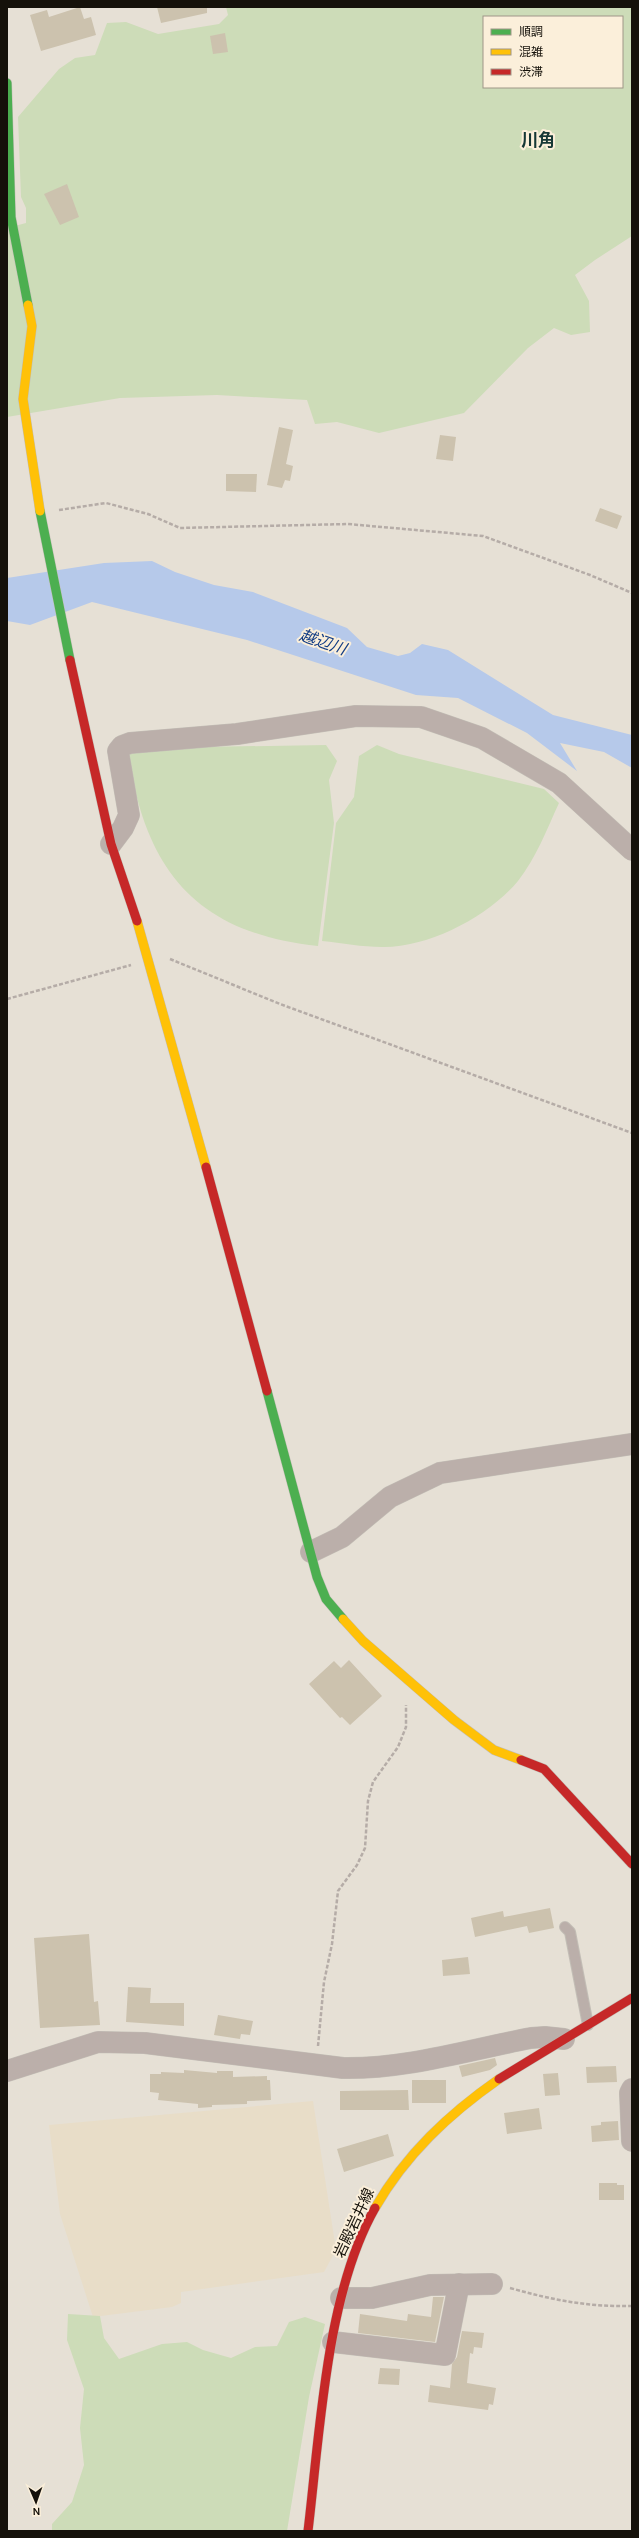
<svg xmlns="http://www.w3.org/2000/svg" width="639" height="2538" font-family="Karla,'Noto Sans JP',sans-serif">
	<style>
		.built { fill: #e8ddc8 }
		.green { fill: #cddcb8; fill-rule: evenodd }
		.water { fill: #b6c9ea }
		.building { fill: #ccc2ae }
		.lines { fill: none; stroke-linecap: round; stroke-linejoin: round }
		.lane-casing { stroke: #c3beb6; stroke-width: 12 }
		.street-casing { stroke: #c3beb6; stroke-width: 22 }
		.fast-casing { stroke: #c3beb6; stroke-width: 10 }
		.slow-casing { stroke: #c3beb6; stroke-width: 10 }
		.jam-casing { stroke: #c3beb6; stroke-width: 10 }
		.path { stroke: #b5aca7; stroke-width: 2.5; stroke-dasharray: 4 2; stroke-linecap: butt }
		.lane { stroke: #bbafaa; stroke-width: 10 }
		.street { stroke: #bbafaa; stroke-width: 21 }
		.fast { stroke: #4caf50; stroke-width: 9 }
		.slow { stroke: #ffc107; stroke-width: 9 }
		.jam { stroke: #c62828; stroke-width: 9 }
		.labels { text-anchor: middle; dominant-baseline: central; stroke-width: 4; stroke-linejoin: round; paint-order: stroke }
		.street-label { font-size: 15px; fill: #15110a; stroke: #fbefda }
		.water-label { font-size: 16px; font-style: italic; fill: #133d85; stroke: #fbefda }
		.quarter-label { font-size: 17px; font-weight: bold; fill: #163836; stroke: #fbefda }
	</style>
	<rect width="100%" height="100%" fill="#e6e0d5"/>
	<path class="built" d="M313 2101 336 2250 324 2272 181 2292V2303L172 2307 93 2317 60 2214 49 2125Z"/>
	<g class="green">
		<path d="M226 7H632V236L595 260 575 275 589 301 590 332 571 335 554 328 528 348 464 413 379 433 337 422 315 424 307 400 217 395 120 398 7 417V228L26 223V208L21 197 18 117 59 69 75 58 95 55 107 23 126 22 158 34 219 24 228 15ZM484 17H622V87H484Z"/>
		<path d="M326 745 337 761 329 780 334 823 318 946C196 933 146 871 128 754L135 748Z"/>
		<path d="M377 745 399 754 544 789 559 803C547 829 536 858 518 881 489 916 429 948 382 947 362 947 342 943 322 941L336 823 354 797 359 756Z"/>
		<path d="M68 2314 100 2316 104 2338 119 2359 162 2344 187 2342 203 2350 231 2358 255 2347 277 2346 289 2322 305 2317 325 2324 309 2397 287 2531H52V2524L72 2502 84 2465 80 2428 84 2389 67 2340Z"/>
	</g>
	<path class="water" d="M152 561 175 572 214 585 253 592 347 628 367 647 398 656 410 653 422 644 448 650 553 715 632 735V768L604 752 560 743 577 771 527 733 458 698 416 695 247 640 92 602 30 625 7 621V578L104 563Z"/>
	<g class="building">
		<path d="M80 7 84 19 91 17 96 35 41 51 30 15 47 10 49 17Z"/>
		<path d="M157 7H207V13L161 23Z"/>
		<path d="M225 33 228 52 213 54 210 36Z"/>
		<path d="M67 184 79 217 60 225 44 194Z"/>
		<path d="M279 427 293 430 286 464 293 466 290 481 285 480 282 488 267 485Z"/>
		<path d="M440 435 456 437 453 461 436 459Z"/>
		<path d="M226 474H257L256 492 226 491Z"/>
		<path d="M600 508 622 516 617 529 595 521Z"/>
		<path d="M349 1660 382 1696 350 1725 342 1717 340 1718 309 1684 334 1661 341 1668Z"/>
		<path d="M550 1908 554 1928 529 1933 527 1926 475 1937 471 1918 503 1911 504 1917Z"/>
		<path d="M89 1934 94 2002 98 2001 100 2025 40 2028 34 1938Z"/>
		<path d="M468 1957 470 1974 443 1976 442 1960Z"/>
		<path d="M128 1987 151 1988 150 2003H184V2026L126 2022Z"/>
		<path d="M218 2015 253 2021 250 2035 241 2034 240 2039 214 2035Z"/>
		<path d="M495 2058 497 2065 490 2070 462 2077 459 2066Z"/>
		<path d="M616 2066 617 2082 587 2083 586 2067Z"/>
		<path d="M184 2070 217 2073V2071H233V2077L267 2076V2080H270L271 2100 247 2101V2104L212 2105V2107L198 2108V2104L158 2100 159 2093 150 2092V2074H161V2072L184 2073Z"/>
		<path d="M558 2073 560 2095 545 2096 543 2074Z"/>
		<rect x="412" y="2080" width="34" height="23"/>
		<path d="M408 2090 409 2110H340V2091Z"/>
		<path d="M539 2108 542 2129 507 2134 504 2113Z"/>
		<path d="M618 2121 619 2140 592 2142 591 2126 601 2125V2122Z"/>
		<path d="M388 2134 394 2156 344 2172 337 2149Z"/>
		<path d="M599 2183H617V2185H624V2200H599Z"/>
		<path d="M433 2297H444L435 2342 358 2333 360 2314 407 2321 408 2314 431 2317Z"/>
		<path d="M462 2331 484 2333 482 2348 474 2347 473 2354 470 2353 467 2383 496 2388 493 2405 489 2404 488 2410 428 2402 430 2385 450 2388 452 2364 457 2357Z"/>
		<path d="M380 2368 400 2369 399 2385 378 2384Z"/>
	</g>
	<g class="lines">
		<g class="lane-casing">
			<path id="lane" d="M565 1927 570 1932 588 2025"/>
		</g>
		<g class="street-casing">
			<g id="street">
				<path d="M111 844 123 828 129 815 118 751 122 746 130 743 237 734 356 716 421 717 482 738 559 783 632 850"/>
				<path d="M311 1552 342 1537 390 1497 440 1473 632 1444"/>
				<path d="M7 2071 98 2042 145 2043 343 2068C407 2069 468 2050 531 2038L545 2037 564 2039"/>
				<path d="M632 2089 630 2093 632 2141"/>
				<path d="M341 2298H372L430 2285 492 2284"/>
				<path d="M333 2342 445 2355 459 2284"/>
			</g>
		</g>
		<g class="fast-casing">
			<g id="fast">
				<path d="M7 83 11 217 28 305"/>
				<path d="M40 511 70 660"/>
				<path d="M267 1391 317 1577 326 1599 343 1619"/>
			</g>
		</g>
		<g class="slow-casing">
			<g id="slow">
				<path d="M28 305 32 326 23 399 40 511"/>
				<path d="M137 921 206 1167"/>
				<path d="M343 1619 363 1641 454 1720 494 1750 521 1760"/>
				<path d="M375 2208C406 2154 449 2114 499 2079"/>
			</g>
		</g>
		<g class="jam-casing">
			<g id="jam">
				<path d="M70 660 111 844 137 921"/>
				<path d="M206 1167 267 1391"/>
				<path d="M521 1760 544 1769 632 1864"/>
				<path d="M499 2079 632 1998"/>
				<path d="M308 2531C320 2432 326 2294 375 2208"/>
			</g>
		</g>
		<g class="path">
			<path d="M59 510 106 503 148 514 180 528 348 524 483 536 590 575 632 593"/>
			<path d="M170 959 280 1004 632 1133"/>
			<path d="M7 999 131 965"/>
			<path d="M318 2046 324 1982 332 1944 338 1891 357 1865 365 1848 368 1801 373 1782 398 1747 406 1727V1705"/>
			<path d="M510 2288C553 2300 587 2307 632 2306"/>
		</g>
		<use href="#lane" class="lane"/>
		<use href="#street" class="street"/>
		<use href="#fast" class="fast"/>
		<use href="#slow" class="slow"/>
		<use href="#jam" class="jam"/>
	</g>
	<g class="labels">
		<g class="street-label">
			<text transform="translate(354 2223) rotate(-65)">岩殿岩井線</text>
		</g>
		<g class="water-label">
			<text transform="translate(323 642) rotate(19)">越辺川</text>
		</g>
		<g class="quarter-label">
			<text x="538" y="140">川角</text>
		</g>
	</g>
	<rect width="639" height="2538" fill="none" stroke="#15110a" stroke-width="16"/>
	<rect x="483" y="16" width="140" height="72" fill="#fbefda" stroke="#9f9687"/>
	<rect x="491" y="29" width="20" height="6" fill="#4caf50" stroke="#9f9687"/>
	<text x="519" y="36" font-size="12" fill="#15110a">順調</text>
	<rect x="491" y="49" width="20" height="6" fill="#ffc107" stroke="#9f9687"/>
	<text x="519" y="56" font-size="12" fill="#15110a">混雑</text>
	<rect x="491" y="69" width="20" height="6" fill="#c62828" stroke="#9f9687"/>
	<text x="519" y="76" font-size="12" fill="#15110a">渋滞</text>
	<g transform="translate(36 2502) rotate(178)" stroke="#fbefda" stroke-width="3" paint-order="stroke">
	<path d="M0-3L7 15L0 10L-7 15Z" fill="#15110a"/>
	<text y="-6" font-size="11" font-weight="bold" text-anchor="middle" fill="#15110a">N</text>
	</g>
</svg>
